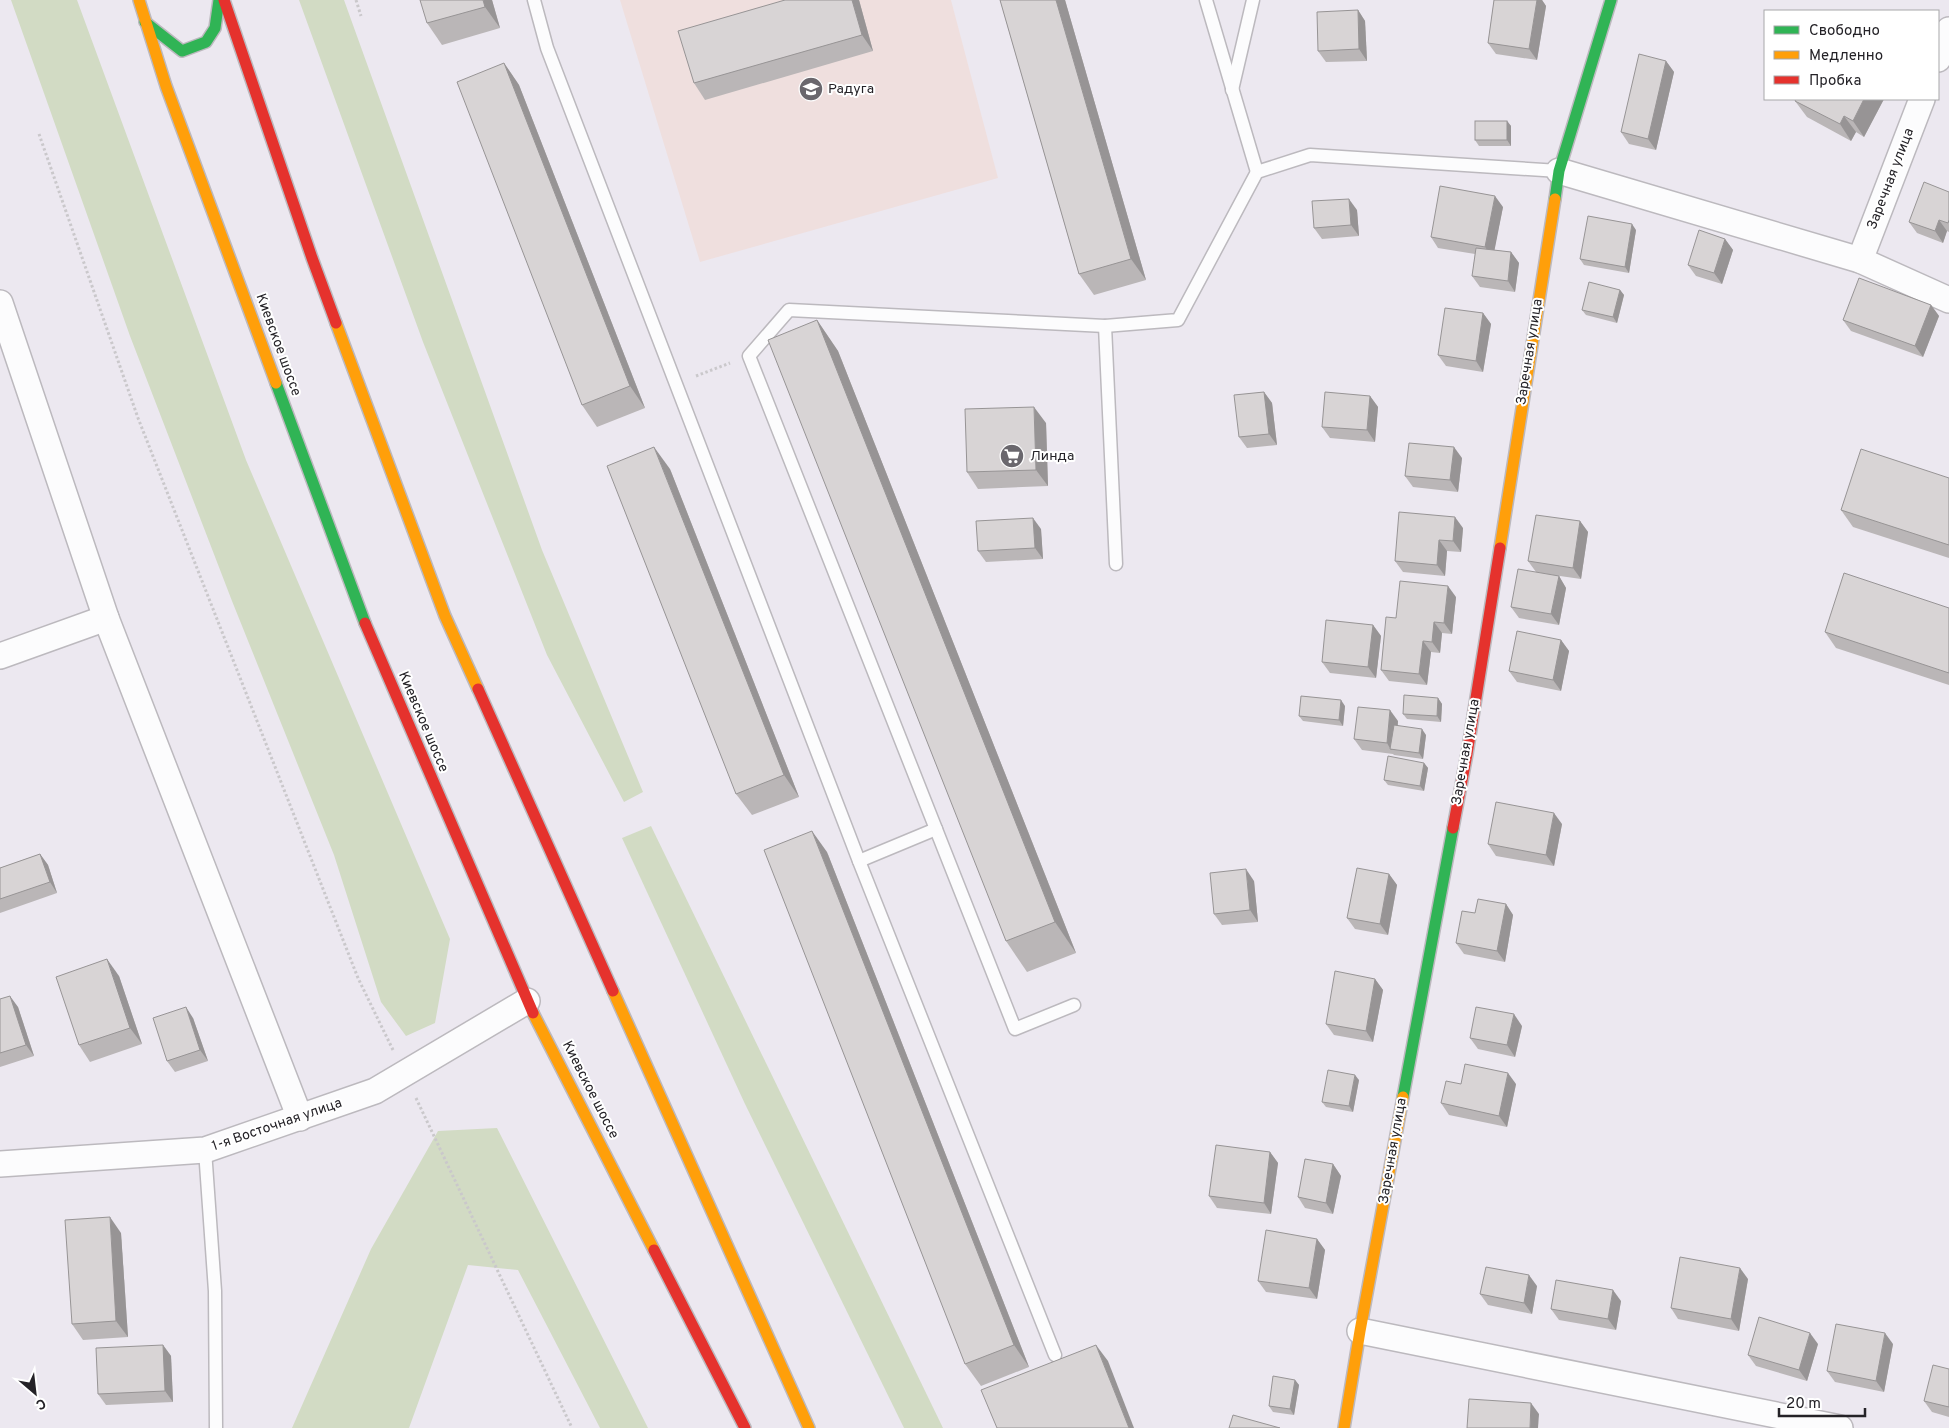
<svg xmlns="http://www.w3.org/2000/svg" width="1949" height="1428" font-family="Overpass,sans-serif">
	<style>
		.education { fill: #efdfde }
		.green { fill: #d2dbc4 }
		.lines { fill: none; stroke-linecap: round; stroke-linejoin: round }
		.lane-casing { stroke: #bcb9be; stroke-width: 15 }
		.street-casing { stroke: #bcb9be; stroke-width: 28 }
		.fast-casing { stroke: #bcb9be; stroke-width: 14 }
		.slow-casing { stroke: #bcb9be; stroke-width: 14 }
		.jam-casing { stroke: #bcb9be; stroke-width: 14 }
		.path { stroke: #cac8cb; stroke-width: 3; stroke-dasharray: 2.5 2.5; stroke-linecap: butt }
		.lane { stroke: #fcfcfd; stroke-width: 12 }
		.street { stroke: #fcfcfd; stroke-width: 25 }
		.fast { stroke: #30b455; stroke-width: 11 }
		.slow { stroke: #ff9f0a; stroke-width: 11 }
		.jam { stroke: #e5322d; stroke-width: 11 }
		.wall { fill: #bab6b7 }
		.shaded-wall { fill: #979495 }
		.building { fill: #d8d4d5; stroke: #979495 }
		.labels { text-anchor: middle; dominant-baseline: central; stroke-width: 4; stroke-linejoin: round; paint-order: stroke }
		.poi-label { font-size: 14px; fill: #242227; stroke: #fff; text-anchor: start }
		.street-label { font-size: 14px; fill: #242227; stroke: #fff }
	</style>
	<rect width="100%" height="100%" fill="#ece8f0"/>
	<path class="education" d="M620 0H951L998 178 700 262Z"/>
	<g class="green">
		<path d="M11 0H77L246 460 450 939 435 1023 406 1036 381 1002 334 855 232 601 130 336Z"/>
		<path d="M299 0H344L542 550 643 792 624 802 547 655 423 342Z"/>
		<path d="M651 826 943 1428H904L745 1104 622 838Z"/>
		<path d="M497 1128 648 1428H600L518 1270 468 1265 409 1428H292L371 1249 438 1131Z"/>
	</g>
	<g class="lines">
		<g class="lane-casing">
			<g id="lane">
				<path d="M534 0 547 48 859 861 1055 1355"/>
				<path d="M1206 0 1257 172"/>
				<path d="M1232 90 1253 0"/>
				<path d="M1105 326 1116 564"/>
				<path d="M859 861 936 829"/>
				<path d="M1074 1005 1015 1029 749 356 789 310 1105 326 1178 320 1257 172 1310 155 1559 171"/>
				<path d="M205 1150 215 1291 216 1428"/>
			</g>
		</g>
		<g class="street-casing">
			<g id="street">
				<path d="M1938 59 1949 30"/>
				<path d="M1559 171 1860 260 1949 300"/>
				<path d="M1860 260 1922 99"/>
				<path d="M0 303 106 618 300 1118"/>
				<path d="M0 656 106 618"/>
				<path d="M0 1164 205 1150 375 1091 527 1001"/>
				<path d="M1360 1331 1840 1428"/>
			</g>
		</g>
		<g class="fast-casing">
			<g id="fast">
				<path d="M145 22 182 51 206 42 215 28 219 0"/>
				<path d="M1555 199 1559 171 1611 0"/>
				<path d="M276 383 365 623"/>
				<path d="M1403 1097 1453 828"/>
			</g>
		</g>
		<g class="slow-casing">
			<g id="slow">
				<path d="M139 0 166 86 276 383"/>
				<path d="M336 323 445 616 478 689"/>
				<path d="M1500 548 1555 199"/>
				<path d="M613 991 809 1428"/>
				<path d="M533 1013 654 1250"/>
				<path d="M1344 1428 1360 1331 1403 1097"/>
			</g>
		</g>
		<g class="jam-casing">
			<g id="jam">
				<path d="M224 0 312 258 336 323"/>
				<path d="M365 623 533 1013"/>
				<path d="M478 689 613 991"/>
				<path d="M1453 828 1467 754 1500 548"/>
				<path d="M654 1250 745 1428"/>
			</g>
		</g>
		<g class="path">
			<path d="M356 0 361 16"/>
			<path d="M39 134 138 418 358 978 393 1050"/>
			<path d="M696 376 730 363"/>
			<path d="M416 1098 572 1428"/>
		</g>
		<use href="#lane" class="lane"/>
		<use href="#street" class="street"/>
		<use href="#fast" class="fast"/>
		<use href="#slow" class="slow"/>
		<use href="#jam" class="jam"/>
	</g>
	<g class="wall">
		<path d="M492 0 500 28 442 45 427 23Z"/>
		<path d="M785 0H859L873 51 705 100 694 83Z"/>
		<path d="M1000 0H1065L1146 280 1094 295 1079 274Z"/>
		<path d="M1494 0H1542L1546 6 1537 60 1496 54 1488 43Z"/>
		<path d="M1358 10 1365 21 1367 61 1326 62 1318 51Z"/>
		<path d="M1666 61 1674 72 1656 150 1629 144 1621 132Z"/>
		<path d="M504 63 519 85 645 408 597 427 582 405Z"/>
		<path d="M1884 99 1864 137 1856 132 1851 141 1807 117 1795 101Z"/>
		<path d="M1507 121 1511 126V146H1479L1475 140Z"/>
		<path d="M1949 192V232L1947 231 1943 243 1917 233 1909 222Z"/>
		<path d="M1503 207 1494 250 1511 252 1519 263 1515 292 1480 287 1472 276 1475 254 1438 248 1431 237Z"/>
		<path d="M1357 210 1359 236 1322 239 1314 228Z"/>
		<path d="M1636 230 1629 273 1584 265 1580 259Z"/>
		<path d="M1725 239 1733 250 1722 284 1696 276 1688 265Z"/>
		<path d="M1620 290 1624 295 1617 323 1586 315 1582 310Z"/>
		<path d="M1931 305 1939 316 1923 357 1851 331 1843 320Z"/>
		<path d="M1483 313 1491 324 1483 372 1446 366 1438 355Z"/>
		<path d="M817 320 838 351 1076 953 1027 972 1006 941Z"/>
		<path d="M1264 392 1272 403 1277 445 1247 448 1239 437Z"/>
		<path d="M1370 396 1378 407 1375 442 1330 438 1322 427Z"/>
		<path d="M1046 423 1048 486 978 489 967 472Z"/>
		<path d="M1462 458 1458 492 1413 487 1405 476Z"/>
		<path d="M670 469 799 797 752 815 736 794Z"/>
		<path d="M1949 478V558L1853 527 1841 510Z"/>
		<path d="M1580 521 1588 532 1581 579 1539 573 1559 576 1566 588 1559 625 1519 618 1511 607 1536 572 1528 561Z"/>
		<path d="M1463 528 1461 552 1447 551 1445 576 1403 572 1395 561Z"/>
		<path d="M1041 529 1043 559 986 562 978 551Z"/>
		<path d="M1456 597 1452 634 1442 633 1440 653 1431 652 1427 685 1389 681 1381 670 1396 618Z"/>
		<path d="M1949 608V685L1836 648 1825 632Z"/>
		<path d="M1373 625 1381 636 1376 678 1330 673 1322 662Z"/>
		<path d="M1561 640 1569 651 1561 691 1517 682 1509 671Z"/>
		<path d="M1438 698 1442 704 1441 722 1407 719 1403 714Z"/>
		<path d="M1345 706 1343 726 1303 721 1299 716Z"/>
		<path d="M1398 721V726L1426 735 1423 759 1394 755 1393 754 1362 750 1354 739Z"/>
		<path d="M1424 763 1428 768 1424 791 1388 785 1384 780Z"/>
		<path d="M1562 824 1554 866 1496 856 1488 844Z"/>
		<path d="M827 852 1029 1367 981 1386 965 1364Z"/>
		<path d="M40 854 48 865 57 893 0 913V868Z"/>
		<path d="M1389 874 1397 885 1388 935 1355 929 1347 918Z"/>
		<path d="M1254 881 1258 922 1222 925 1214 914Z"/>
		<path d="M1506 904 1513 915 1505 962 1464 954 1456 943 1475 913Z"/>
		<path d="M119 976 142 1044 90 1062 79 1045Z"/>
		<path d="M1375 979 1383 990 1373 1042 1334 1035 1326 1024Z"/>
		<path d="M0 999 18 1007 34 1056 0 1067Z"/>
		<path d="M193 1018 208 1061 175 1072 167 1061Z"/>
		<path d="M1522 1026 1515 1057 1478 1049 1470 1038Z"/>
		<path d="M1359 1080 1353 1112 1326 1107 1322 1102Z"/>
		<path d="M1461 1084H1516L1507 1127 1449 1115 1441 1103Z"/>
		<path d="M1270 1152 1278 1163 1271 1214 1217 1208 1209 1196Z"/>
		<path d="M1333 1164 1341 1176 1333 1214 1305 1208 1298 1197Z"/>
		<path d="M121 1233 128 1337 83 1340 72 1324Z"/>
		<path d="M1317 1239 1325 1250 1317 1299 1266 1292 1258 1281Z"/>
		<path d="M1748 1279 1739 1331 1678 1319 1671 1308Z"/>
		<path d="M1537 1286 1532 1314 1488 1305 1480 1294Z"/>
		<path d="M1621 1301 1616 1330 1559 1320 1551 1309Z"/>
		<path d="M1818 1344 1807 1381 1756 1366 1748 1355Z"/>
		<path d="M1893 1344 1884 1392 1835 1382 1827 1371Z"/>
		<path d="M163 1345 171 1356 173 1402 106 1405 98 1394Z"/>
		<path d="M1949 1369V1417L1932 1412 1924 1401Z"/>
		<path d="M1295 1380 1299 1385 1294 1415 1273 1412 1269 1406Z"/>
	</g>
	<g class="shaded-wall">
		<path d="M483 0H492L500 28 485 7Z"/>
		<path d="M852 0H859L873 51 862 35Z"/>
		<path d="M1056 0H1065L1146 280 1131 259Z"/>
		<path d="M1537 0H1542L1546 6 1537 60 1529 49Z"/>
		<path d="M1358 10 1365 21 1367 61 1359 49Z"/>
		<path d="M1666 61 1674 72 1656 150 1648 139Z"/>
		<path d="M504 63 519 85 645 408 630 386Z"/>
		<path d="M1864 99H1884L1864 137 1853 121Z"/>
		<path d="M1844 116 1856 132 1851 141 1840 124Z"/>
		<path d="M1507 121 1511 126V146L1507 140Z"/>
		<path d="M1495 196 1503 207 1493 258 1485 247Z"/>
		<path d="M1349 199 1357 210 1359 236 1351 225Z"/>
		<path d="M1939 220 1947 231 1943 243 1935 231Z"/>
		<path d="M1632 224 1636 230 1629 273 1625 267Z"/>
		<path d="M1725 239 1733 250 1722 284 1714 273Z"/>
		<path d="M1511 252 1519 263 1515 292 1508 281Z"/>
		<path d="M1620 290 1624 295 1617 323 1613 317Z"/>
		<path d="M1931 305 1939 316 1923 357 1915 346Z"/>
		<path d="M1483 313 1491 324 1483 372 1476 361Z"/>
		<path d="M817 320 838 351 1076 953 1055 922Z"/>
		<path d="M1264 392 1272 403 1277 445 1269 434Z"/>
		<path d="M1370 396 1378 407 1375 442 1367 430Z"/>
		<path d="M1034 407 1046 423 1048 486 1036 470Z"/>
		<path d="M654 447 670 469 799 797 784 775Z"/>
		<path d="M1454 447 1462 458 1458 492 1450 480Z"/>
		<path d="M1455 517 1463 528 1461 552 1453 541Z"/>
		<path d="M1033 518 1041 529 1043 559 1035 548Z"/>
		<path d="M1580 521 1588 532 1581 579 1573 568Z"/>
		<path d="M1439 540 1447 551 1445 576 1437 565Z"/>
		<path d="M1559 576 1566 588 1559 625 1551 614Z"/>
		<path d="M1448 586 1456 597 1452 634 1444 623Z"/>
		<path d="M1434 622 1442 633 1440 653 1432 642Z"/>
		<path d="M1373 625 1381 636 1376 678 1368 667Z"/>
		<path d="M1561 640 1569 651 1561 691 1553 680Z"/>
		<path d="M1423 641 1431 652 1427 685 1419 674Z"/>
		<path d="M1438 698 1442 704 1441 722 1437 716Z"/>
		<path d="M1341 700 1345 706 1343 726 1339 720Z"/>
		<path d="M1390 710 1398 721 1395 750H1391L1387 743Z"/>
		<path d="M1422 729 1426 735 1423 759 1419 753Z"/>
		<path d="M1424 763 1428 768 1424 791 1420 786Z"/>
		<path d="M1554 813 1562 824 1554 866 1546 855Z"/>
		<path d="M812 831 827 852 1029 1367 1014 1345Z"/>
		<path d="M40 854 48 865 57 893 50 882Z"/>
		<path d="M1246 869 1254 881 1258 922 1250 910Z"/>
		<path d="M1389 874 1397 885 1388 935 1380 924Z"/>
		<path d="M1506 904 1513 915 1505 962 1497 951Z"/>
		<path d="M107 959 119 976 142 1044 130 1028Z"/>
		<path d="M1375 979 1383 990 1373 1042 1366 1031Z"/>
		<path d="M10 996 18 1007 34 1056 26 1045Z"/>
		<path d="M186 1007 193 1018 208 1061 200 1050Z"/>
		<path d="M1514 1014 1522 1026 1515 1057 1507 1045Z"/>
		<path d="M1508 1073 1516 1084 1507 1127 1499 1116Z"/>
		<path d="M1355 1075 1359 1080 1353 1112 1349 1106Z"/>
		<path d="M1270 1152 1278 1163 1271 1214 1264 1203Z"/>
		<path d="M1333 1164 1341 1176 1333 1214 1326 1203Z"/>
		<path d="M110 1217 121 1233 128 1337 116 1321Z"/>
		<path d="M1317 1239 1325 1250 1317 1299 1309 1288Z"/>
		<path d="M1740 1268 1748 1279 1739 1331 1731 1319Z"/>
		<path d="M1529 1275 1537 1286 1532 1314 1524 1303Z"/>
		<path d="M1613 1290 1621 1301 1616 1330 1608 1319Z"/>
		<path d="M1810 1333 1818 1344 1807 1381 1799 1370Z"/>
		<path d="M1885 1333 1893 1344 1884 1392 1876 1381Z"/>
		<path d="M163 1345 171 1356 173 1402 165 1391Z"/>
		<path d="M1096 1345 1108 1361 1134 1428H1129Z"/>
		<path d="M1295 1380 1299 1385 1294 1415 1290 1409Z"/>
		<path d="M1531 1403 1539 1414 1538 1428H1530Z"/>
	</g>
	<g class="building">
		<path d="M420 0H483L485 7 427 23Z"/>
		<path d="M785 0H852L862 35 694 83 678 31Z"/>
		<path d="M1000 0H1056L1131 259 1079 274Z"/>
		<path d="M1494 0H1537L1529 49 1488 43Z"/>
		<path d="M1358 10 1359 49 1318 51 1317 12Z"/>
		<path d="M1639 54 1666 61 1648 139 1621 132Z"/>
		<path d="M504 63 630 386 582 405 457 82Z"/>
		<path d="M1796 99H1864L1853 121 1844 116 1840 124 1795 101Z"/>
		<rect x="1475" y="121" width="32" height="19"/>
		<path d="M1924 182 1949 192V220L1948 223 1939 220 1935 231 1909 222Z"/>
		<path d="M1440 186 1495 196 1485 247 1431 237Z"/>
		<path d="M1349 199 1351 225 1314 228 1312 201Z"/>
		<path d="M1588 216 1632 224 1625 267 1580 259Z"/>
		<path d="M1699 230 1725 239 1714 273 1688 265Z"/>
		<path d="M1476 248 1511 252 1508 281 1472 276Z"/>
		<path d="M1859 278 1931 305 1915 346 1843 320Z"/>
		<path d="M1589 282 1620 290 1613 317 1582 310Z"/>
		<path d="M1445 308 1483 313 1476 361 1438 355Z"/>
		<path d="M817 320 1055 922 1006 941 768 340Z"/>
		<path d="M1264 392 1269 434 1239 437 1234 395Z"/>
		<path d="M1325 392 1370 396 1367 430 1322 427Z"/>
		<path d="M1034 407 1036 470 967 472 965 409Z"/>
		<path d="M1409 443 1454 447 1450 480 1405 476Z"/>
		<path d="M654 447 784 775 736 794 607 466Z"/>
		<path d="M1861 449 1949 478V545L1841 510Z"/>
		<path d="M1399 512 1455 517 1453 541 1439 540 1437 565 1395 561Z"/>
		<path d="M1536 515 1580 521 1573 568 1528 561Z"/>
		<path d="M1033 518 1035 548 978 551 976 521Z"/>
		<path d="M1518 569 1559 576 1551 614 1511 607Z"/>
		<path d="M1844 573 1949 608V673L1825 632Z"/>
		<path d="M1400 581 1448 586 1444 623 1434 622 1432 642 1423 641 1419 674 1381 670 1386 617 1396 618Z"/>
		<path d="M1326 620 1373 625 1368 667 1322 662Z"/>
		<path d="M1517 631 1561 640 1553 680 1509 671Z"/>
		<path d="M1404 695 1438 698 1437 716 1403 714Z"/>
		<path d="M1301 696 1341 700 1339 720 1299 716Z"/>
		<path d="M1358 707 1390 710 1387 743 1354 739Z"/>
		<path d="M1394 725 1422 729 1419 753 1390 749Z"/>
		<path d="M1388 756 1424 763 1420 786 1384 780Z"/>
		<path d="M1496 802 1554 813 1546 855 1488 844Z"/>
		<path d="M812 831 1014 1345 965 1364 764 850Z"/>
		<path d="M40 854 50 882 0 899V868Z"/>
		<path d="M1357 868 1389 874 1380 924 1347 918Z"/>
		<path d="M1246 869 1250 910 1214 914 1210 873Z"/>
		<path d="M1478 899 1506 904 1497 951 1456 943 1462 911 1475 913Z"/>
		<path d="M107 959 130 1028 79 1045 56 977Z"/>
		<path d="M1335 971 1375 979 1366 1031 1326 1024Z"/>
		<path d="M10 996 26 1045 0 1053V999Z"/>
		<path d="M186 1007 200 1050 167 1061 153 1018Z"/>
		<path d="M1476 1007 1514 1014 1507 1045 1470 1038Z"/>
		<path d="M1465 1064 1508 1073 1499 1116 1441 1103 1446 1081 1461 1084Z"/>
		<path d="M1328 1070 1355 1075 1349 1106 1322 1102Z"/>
		<path d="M1216 1145 1270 1152 1264 1203 1209 1196Z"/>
		<path d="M1305 1159 1333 1164 1326 1203 1298 1197Z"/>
		<path d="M110 1217 116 1321 72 1324 65 1220Z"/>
		<path d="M1266 1230 1317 1239 1309 1288 1258 1281Z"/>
		<path d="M1680 1257 1740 1268 1731 1319 1671 1308Z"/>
		<path d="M1486 1267 1529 1275 1524 1303 1480 1294Z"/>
		<path d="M1556 1280 1613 1290 1608 1319 1551 1309Z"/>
		<path d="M1759 1317 1810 1333 1799 1370 1748 1355Z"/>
		<path d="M1836 1324 1885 1333 1876 1381 1827 1371Z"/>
		<path d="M163 1345 165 1391 98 1394 96 1348Z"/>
		<path d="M1096 1345 1129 1428H997L981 1390Z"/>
		<path d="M1933 1365 1949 1369V1407L1924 1401Z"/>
		<path d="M1273 1376 1295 1380 1290 1409 1269 1406Z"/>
		<path d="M1469 1399 1531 1403 1530 1428H1467Z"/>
		<path d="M1233 1415 1280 1428H1229Z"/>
	</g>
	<defs>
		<g id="school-disc" transform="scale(1.25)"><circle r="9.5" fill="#6a676d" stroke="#fff"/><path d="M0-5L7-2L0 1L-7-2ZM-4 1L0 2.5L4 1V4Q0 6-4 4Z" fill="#fff"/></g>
		<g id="supermarket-disc" transform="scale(1.25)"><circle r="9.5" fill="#6a676d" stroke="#fff"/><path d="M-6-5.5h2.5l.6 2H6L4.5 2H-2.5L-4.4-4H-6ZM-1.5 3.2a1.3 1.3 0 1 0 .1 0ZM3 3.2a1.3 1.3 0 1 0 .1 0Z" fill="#fff"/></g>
	</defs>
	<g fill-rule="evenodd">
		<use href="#school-disc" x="811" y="89"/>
		<use href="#supermarket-disc" x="1012" y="456"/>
	</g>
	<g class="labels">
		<g class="poi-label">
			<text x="828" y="89">Радуга</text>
			<text x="1030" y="456">Линда</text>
		</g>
		<g class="street-label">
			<text transform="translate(1891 179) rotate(-69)">Заречная улица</text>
			<text transform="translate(278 345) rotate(70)">Киевское шоссе</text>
			<text transform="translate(1530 352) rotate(-81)">Заречная улица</text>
			<text transform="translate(423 722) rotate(67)">Киевское шоссе</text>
			<text transform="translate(1466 752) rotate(-80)">Заречная улица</text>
			<text transform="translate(590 1090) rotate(63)">Киевское шоссе</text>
			<text transform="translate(277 1125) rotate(-19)">1-я Восточная улица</text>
			<text transform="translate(1393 1151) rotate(-80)">Заречная улица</text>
		</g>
	</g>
	<rect x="1764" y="10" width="175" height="90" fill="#ffffff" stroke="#a7a7a9"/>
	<rect x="1774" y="26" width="25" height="8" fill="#30b455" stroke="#a7a7a9"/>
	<text x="1809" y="35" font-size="15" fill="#242227">Свободно</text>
	<rect x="1774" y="51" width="25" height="8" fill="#ff9f0a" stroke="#a7a7a9"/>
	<text x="1809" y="60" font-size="15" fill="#242227">Медленно</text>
	<rect x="1774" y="76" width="25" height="8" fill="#e5322d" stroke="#a7a7a9"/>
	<text x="1809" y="85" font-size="15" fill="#242227">Пробка</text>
	<g transform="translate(35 1393) rotate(152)" stroke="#ffffff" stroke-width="4" paint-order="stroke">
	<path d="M0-4L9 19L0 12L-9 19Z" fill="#242227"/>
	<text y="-8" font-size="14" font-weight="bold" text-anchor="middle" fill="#242227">С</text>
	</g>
	<path d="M1779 1408v8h86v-8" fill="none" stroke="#242227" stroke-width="2.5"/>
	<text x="1786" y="1408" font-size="15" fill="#242227" stroke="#ffffff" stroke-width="4" paint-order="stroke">20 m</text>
</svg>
